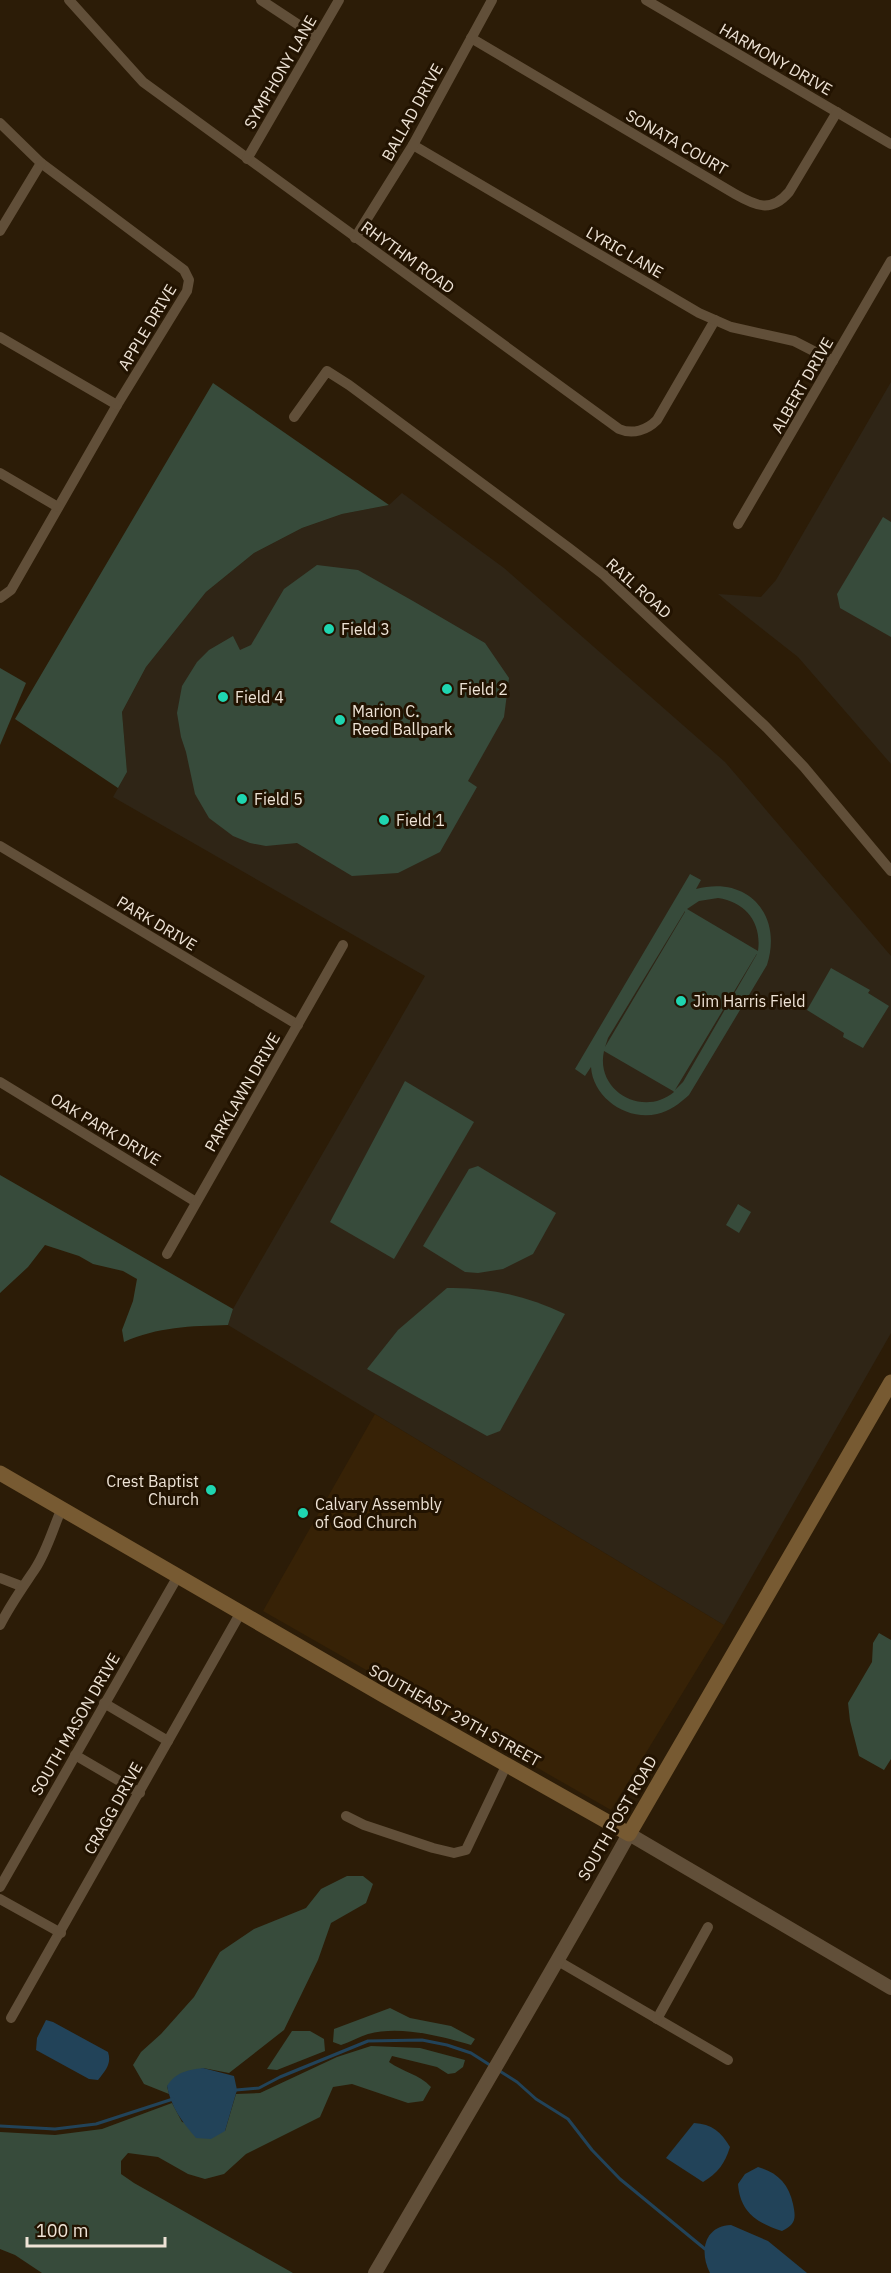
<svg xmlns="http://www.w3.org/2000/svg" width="891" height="2273" font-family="'IBM Plex Sans',sans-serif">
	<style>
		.built { fill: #372206 }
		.education { fill: #2f2516 }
		.green { fill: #374b3b; fill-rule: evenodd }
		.water { fill: #224359 }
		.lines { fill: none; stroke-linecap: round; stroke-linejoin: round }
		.stream { stroke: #224359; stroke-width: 3 }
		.minor { stroke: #614f39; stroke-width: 10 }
		.tertiary { stroke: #614f39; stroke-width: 14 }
		.secondary { stroke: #775a32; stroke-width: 15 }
		.poi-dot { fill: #1fd5b0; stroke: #221301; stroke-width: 2 }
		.labels { text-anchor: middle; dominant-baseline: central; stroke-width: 6; stroke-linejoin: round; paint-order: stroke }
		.street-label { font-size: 16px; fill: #eee3d6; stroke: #221301 }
		.poi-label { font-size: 16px; fill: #eee3d6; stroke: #221301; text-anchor: start }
	</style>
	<rect width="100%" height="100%" fill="#2c1c07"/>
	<path class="built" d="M375 1414 724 1625 611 1810 263 1611Z"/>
	<g class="education">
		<path d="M891 382V764L798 657 718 594 761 597 776 580Z"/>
		<path d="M402 493 504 568 725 762 891 956V1333L724 1625 228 1325 233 1309 425 976 113 797 127 772 122 712 146 667 206 592 254 553 302 528 342 514 389 505Z"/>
	</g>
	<g class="green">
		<path d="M213 383 389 505 342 514 302 528 254 553 206 592 146 667 122 712 127 772 118 788 15 719Z"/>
		<path d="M883 517 891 522V637L840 608 837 594Z"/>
		<path d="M317 565 358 570 413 601 485 643 509 678 504 717 468 781 477 787 440 852 398 873 352 876 297 843 266 846 250 843 233 836 209 818 195 794 186 752 181 737 177 713 182 686 197 662 209 650 233 636 240 650 251 645 284 589Z"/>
		<path d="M0 668 26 683 0 745Z"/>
		<path d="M690 874 701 880 696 889C748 875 783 915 767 965L689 1095C679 1104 670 1111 657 1114 627 1121 593 1098 591 1067L585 1076 575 1069ZM718 898C746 902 762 923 758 951L687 909 699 901ZM685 911V912L605 1047 608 1038ZM757 954 683 1082 675 1090 756 955ZM604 1051 673 1091 674 1092C643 1118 595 1091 604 1051Z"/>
		<path d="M831 968 870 990 868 993 889 1006 863 1048 843 1037 844 1033 807 1010Z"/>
		<path d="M405 1081 474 1122 394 1259 330 1222Z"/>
		<path d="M478 1166 556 1213 533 1254 503 1269 478 1273 465 1272 423 1246 469 1169Z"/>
		<path d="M0 1175 233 1309 228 1325C191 1326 157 1327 124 1342L122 1330 133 1301 137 1279 123 1271 93 1264 79 1256 45 1245 28 1267 0 1293Z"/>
		<path d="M738 1204 751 1212 739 1233 726 1225Z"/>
		<path d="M447 1288C489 1287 527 1296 565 1314L500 1431 487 1436 367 1369 398 1330Z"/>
		<path d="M879 1633 891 1640V1759L884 1770 859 1756 850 1721 848 1703 872 1662 873 1643Z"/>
		<path d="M347 1876H363L373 1884 366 1903 331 1923 318 1960 284 2030 229 2073 203 2068 167 2086 169 2094 144 2084 133 2065 141 2052 161 2034 194 1997 220 1952 254 1929 306 1908 321 1889Z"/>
		<path d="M390 2008 410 2018 451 2026 475 2039 471 2045C440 2036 400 2025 368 2034 359 2037 350 2042 341 2045L333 2042 334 2029Z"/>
		<path d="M292 2031H310L324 2039 325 2051 277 2070 267 2069Z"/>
		<path d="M371 2046 420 2048 465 2060 463 2067 455 2073 448 2074 437 2067 392 2056 389 2062C403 2072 419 2074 431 2087L423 2101 408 2103 352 2084 333 2087 320 2117 246 2154 224 2174 205 2179 188 2174 158 2157 128 2153 121 2161V2174L134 2183 293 2273H42L15 2255 0 2249V2132L55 2135 102 2129 172 2103 182 2122 225 2131 236 2094 260 2093 337 2057Z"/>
	</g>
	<g class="water">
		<path d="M46 2020 53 2022 108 2052C112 2064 105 2071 98 2080L89 2079 36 2050 37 2038Z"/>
		<path d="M203 2068 234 2076 237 2090 225 2131 211 2139 196 2138C182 2122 171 2107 167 2086 176 2072 187 2070 203 2068Z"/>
		<path d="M694 2123C712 2124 721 2132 730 2147 725 2163 718 2173 703 2182L666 2158Z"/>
		<path d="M758 2167C777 2172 789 2184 793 2204 796 2218 796 2224 782 2231 757 2223 740 2212 738 2184L745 2174Z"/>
		<path d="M731 2225 768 2241 807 2273H710C699 2252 704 2226 731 2225Z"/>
	</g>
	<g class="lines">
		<g class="stream">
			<path d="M498 2070 517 2082 536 2099 568 2119 592 2150 620 2179 705 2249"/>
			<path d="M236 2090 259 2088 280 2077 368 2041 422 2040 447 2045 471 2053 493 2067"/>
			<path d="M0 2126 55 2129 96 2124 173 2099"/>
		</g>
		<g class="minor">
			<path d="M69 0 143 82 619 429C633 435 647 430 657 420L715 320"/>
			<path d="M261 0 317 37"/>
			<path d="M646 0 891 144"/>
			<path d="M471 38 735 194C756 206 771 213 789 192L837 112"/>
			<path d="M0 123 41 163 184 270 189 280 187 291 117 405 11 590 0 598"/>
			<path d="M413 145 699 313 731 327 794 341 833 361"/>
			<path d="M247 159 339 0"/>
			<path d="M0 231 41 163"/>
			<path d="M355 238 413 145 492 0"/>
			<path d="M0 337 117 405"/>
			<path d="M294 417 327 371 349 385 569 548 604 575 765 726 804 767 891 871"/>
			<path d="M0 473 58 507"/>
			<path d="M738 524 891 261"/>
			<path d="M0 846 298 1025"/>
			<path d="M0 1082 196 1202"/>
			<path d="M167 1254 343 945"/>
			<path d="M0 1578 21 1586"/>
			<path d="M0 1625C10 1605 23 1587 35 1569 47 1551 53 1528 62 1508"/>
			<path d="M104 1703 168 1741"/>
			<path d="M75 1755 140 1793"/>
			<path d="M346 1816 364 1825 433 1848 454 1853 466 1850 507 1764"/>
			<path d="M0 1887 178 1576"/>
			<path d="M0 1899 61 1933"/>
			<path d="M558 1961 728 2060"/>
			<path d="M11 2018 241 1612"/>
			<path d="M657 2019 708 1927"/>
		</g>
		<path class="tertiary" d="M375 2273C460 2127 547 1982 629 1834L891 1988"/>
		<path class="secondary" d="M0 1473 383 1695 629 1834 891 1382"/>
	</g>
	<g class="poi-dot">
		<circle cx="329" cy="629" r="6"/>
		<circle cx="447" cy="689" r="6"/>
		<circle cx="223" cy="697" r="6"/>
		<circle cx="340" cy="720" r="6"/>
		<circle cx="242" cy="799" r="6"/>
		<circle cx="384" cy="820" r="6"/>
		<circle cx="681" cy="1001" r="6"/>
		<circle cx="211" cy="1490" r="6"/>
		<circle cx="303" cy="1513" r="6"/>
	</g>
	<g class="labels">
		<g class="street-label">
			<text transform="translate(776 59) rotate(30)">HARMONY DRIVE</text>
			<text transform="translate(280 72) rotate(-60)">SYMPHONY LANE</text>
			<text transform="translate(412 112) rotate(-61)">BALLAD DRIVE</text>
			<text transform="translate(677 142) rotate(30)">SONATA COURT</text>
			<text transform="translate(625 252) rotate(30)">LYRIC LANE</text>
			<text transform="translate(408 257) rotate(36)">RHYTHM ROAD</text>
			<text transform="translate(147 327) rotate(-59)">APPLE DRIVE</text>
			<text transform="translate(802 385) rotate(-60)">ALBERT DRIVE</text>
			<text transform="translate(639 588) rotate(42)">RAIL ROAD</text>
			<text transform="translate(157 923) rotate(31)">PARK DRIVE</text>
			<text transform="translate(242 1092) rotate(-60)">PARKLAWN DRIVE</text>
			<text transform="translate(106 1129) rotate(31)">OAK PARK DRIVE</text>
			<text transform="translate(455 1715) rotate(29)">SOUTHEAST 29TH STREET</text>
			<text transform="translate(75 1724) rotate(-60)">SOUTH MASON DRIVE</text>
			<text transform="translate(113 1808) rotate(-61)">CRAGG DRIVE</text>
			<text transform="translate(617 1818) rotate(-60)">SOUTH POST ROAD</text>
		</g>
		<g class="poi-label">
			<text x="341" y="629">Field 3</text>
			<text x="459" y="689">Field 2</text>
			<text x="235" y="697">Field 4</text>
			<text x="352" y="711">Marion C.<tspan x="352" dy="18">Reed Ballpark</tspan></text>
			<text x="254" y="799">Field 5</text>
			<text x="396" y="820">Field 1</text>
			<text x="693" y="1001">Jim Harris Field</text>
			<text x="199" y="1481" text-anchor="end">Crest Baptist<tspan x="199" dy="18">Church</tspan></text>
			<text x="315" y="1504">Calvary Assembly<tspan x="315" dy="18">of God Church</tspan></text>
		</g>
	</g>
	<path d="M27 2237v9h138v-9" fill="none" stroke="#eee3d6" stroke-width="3"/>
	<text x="36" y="2237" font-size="18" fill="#eee3d6" stroke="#221301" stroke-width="4.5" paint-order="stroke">100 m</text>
</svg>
